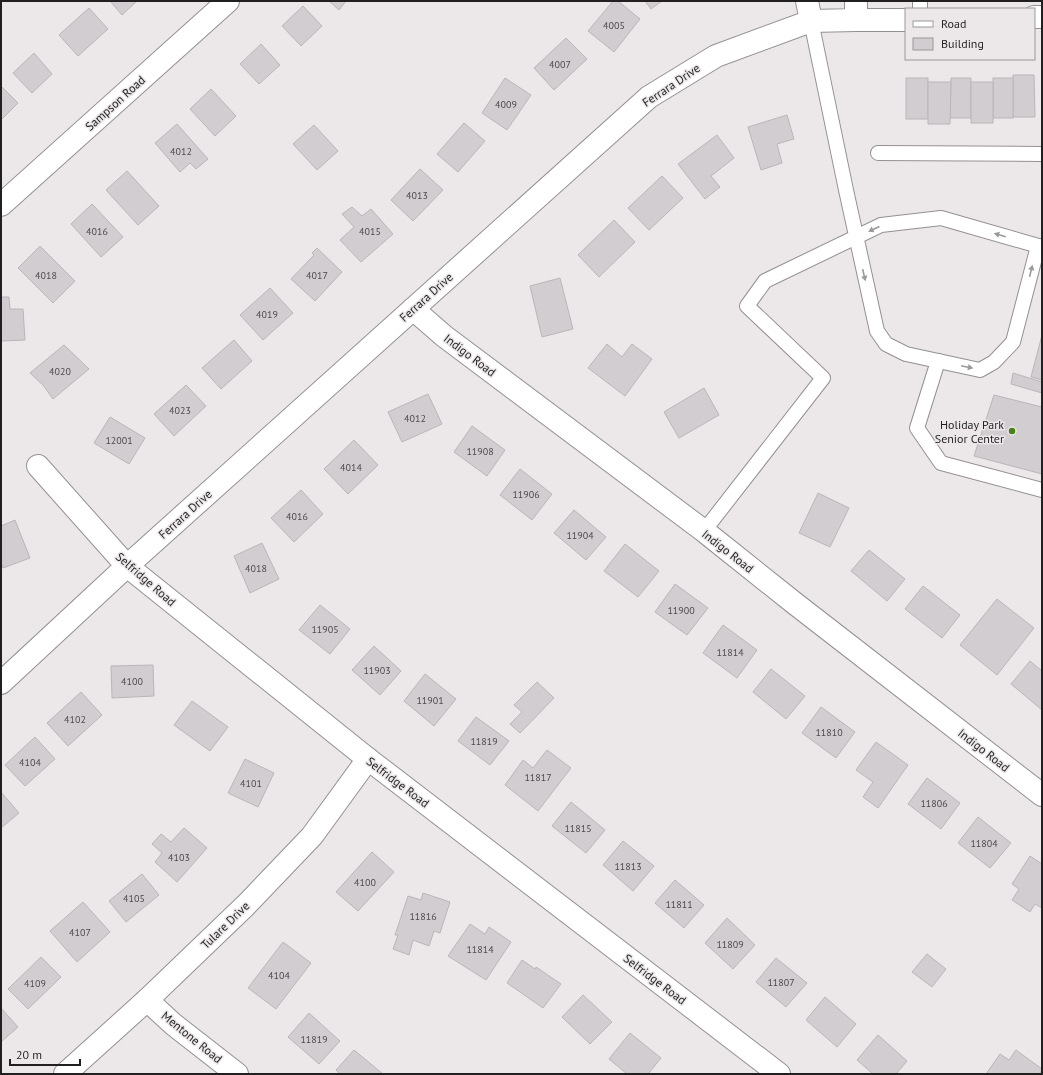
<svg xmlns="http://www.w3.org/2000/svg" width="1043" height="1075" font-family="'PT Sans',sans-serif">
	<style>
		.building { fill: #d2cdd0; stroke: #bab6b8 }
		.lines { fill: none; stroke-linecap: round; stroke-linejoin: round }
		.service-casing { stroke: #949092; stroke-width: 16 }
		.minor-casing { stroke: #949092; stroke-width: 24 }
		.tertiary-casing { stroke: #949092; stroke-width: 24 }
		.service { stroke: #fff; stroke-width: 14 }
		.minor { stroke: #fff; stroke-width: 22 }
		.tertiary { stroke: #fff; stroke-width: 22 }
		.oneway { fill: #9b9a9b }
		.poi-dot { fill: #4a8017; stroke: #ece8ea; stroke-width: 1.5 }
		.labels { text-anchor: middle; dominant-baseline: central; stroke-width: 3; stroke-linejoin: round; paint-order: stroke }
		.number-label { font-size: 10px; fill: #4d4a4c }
		.street-label { font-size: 12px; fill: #211f20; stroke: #ece8ea }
		.poi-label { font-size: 12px; fill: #211f20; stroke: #ece8ea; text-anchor: end }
	</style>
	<rect width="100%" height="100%" fill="#ece8ea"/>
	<g class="building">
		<path d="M110 1H137L122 15Z"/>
		<path d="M329 1H346L339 10Z"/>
		<path d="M613 1H618L640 19 614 52 588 31Z"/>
		<path d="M645 1H662L651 9Z"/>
		<path d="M303 6 322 26 301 46 282 26Z"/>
		<path d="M89 8 108 29 78 56 59 35Z"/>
		<path d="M566 38 587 59 554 90 534 68Z"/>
		<path d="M261 44 280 65 259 84 240 64Z"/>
		<path d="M34 53 52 74 32 93 13 73Z"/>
		<path d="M1013 75H1034L1035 117H1013Z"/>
		<path d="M505 78 531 95 507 130 482 113Z"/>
		<rect x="906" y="78" width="22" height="41"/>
		<path d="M951 78H971V118H950Z"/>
		<rect x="993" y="78" width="20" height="40"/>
		<path d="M928 82H951L950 124H928Z"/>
		<rect x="971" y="82" width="22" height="41"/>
		<path d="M1 86 18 103 1 120Z"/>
		<path d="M211 89 236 116 215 136 190 109Z"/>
		<path d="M787 115 794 139 777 144 782 163 761 170 748 127Z"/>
		<path d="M464 123 485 141 458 172 437 154Z"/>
		<path d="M177 124 208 159 196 169 190 163 180 172 155 143Z"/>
		<path d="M314 125 338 151 317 170 293 144Z"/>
		<path d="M717 135 734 158 711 176 720 187 705 199 678 164Z"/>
		<path d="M420 169 443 190 413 221 391 200Z"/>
		<path d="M127 171 159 206 138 225 106 190Z"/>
		<path d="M662 176 683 198 649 230 628 208Z"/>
		<path d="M92 204 123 237 101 257 71 224Z"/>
		<path d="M352 207 362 216 371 209 393 234 361 262 340 240 354 227 342 214Z"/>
		<path d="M614 220 635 242 599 277 578 255Z"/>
		<path d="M40 246 75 281 53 303 18 268Z"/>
		<path d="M317 248 342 272 315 301 291 279 314 255 312 253Z"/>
		<path d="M560 278 573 329 542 337 530 286Z"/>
		<path d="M270 288 293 313 263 340 240 315Z"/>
		<path d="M1 297H9L10 309H23L25 340 1 341Z"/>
		<path d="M1042 335V380L1031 377Z"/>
		<path d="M234 340 252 361 221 389 202 368Z"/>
		<path d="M607 344 622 357 632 344 652 359 625 396 588 368Z"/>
		<path d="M64 345 89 369 53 399 43 385 30 373Z"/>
		<path d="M1013 373 1042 382V393L1011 384Z"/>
		<path d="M186 385 206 406 174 436 154 414Z"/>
		<path d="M704 388 719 415 679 438 664 412Z"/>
		<path d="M428 394 442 424 402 442 388 412Z"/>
		<path d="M994 395 1042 407V474L974 456Z"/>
		<path d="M110 417 145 438 129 464 94 443Z"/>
		<path d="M472 426 505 450 487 476 454 452Z"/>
		<path d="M354 440 378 465 348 494 324 469Z"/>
		<path d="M520 469 552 494 532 520 500 495Z"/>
		<path d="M301 490 323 514 294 542 271 518Z"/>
		<path d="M818 493 849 508 830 547 799 533Z"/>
		<path d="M574 510 606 537 586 560 554 533Z"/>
		<path d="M15 520 30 558 3 568 1 562V526Z"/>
		<path d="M262 543 279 579 250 593 234 556Z"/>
		<path d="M625 544 659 571 638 597 604 571Z"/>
		<path d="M869 550 905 579 887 601 851 571Z"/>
		<path d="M675 584 708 608 687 635 655 612Z"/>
		<path d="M923 586 960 615 942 638 905 609Z"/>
		<path d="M997 599 1034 628 997 675 960 645Z"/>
		<path d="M320 605 350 629 330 654 299 630Z"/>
		<path d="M723 625 757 650 737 678 703 653Z"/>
		<path d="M374 646 401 671 380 695 352 670Z"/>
		<path d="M1030 661 1042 671V710L1011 684Z"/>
		<path d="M153 665 154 696 112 698 111 666Z"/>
		<path d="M771 669 805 696 786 719 753 692Z"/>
		<path d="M425 674 456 699 434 726 404 701Z"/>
		<path d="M537 682 554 698 520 733 510 724 522 712 514 705Z"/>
		<path d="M81 692 102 715 68 746 47 723Z"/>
		<path d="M192 701 228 727 210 751 174 725Z"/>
		<path d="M821 707 855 732 836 758 802 733Z"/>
		<path d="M476 717 509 741 490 765 458 741Z"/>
		<path d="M35 737 55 759 25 786 5 765Z"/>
		<path d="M876 742 908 765 878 808 863 797 873 782 856 770Z"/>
		<path d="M547 750 571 768 538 811 505 785 523 760 533 768Z"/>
		<path d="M245 759 274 773 258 807 228 793Z"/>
		<path d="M927 778 960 803 941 829 908 804Z"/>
		<path d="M1 792 19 813 1 828Z"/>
		<path d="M571 802 605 830 586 853 552 826Z"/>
		<path d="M978 817 1011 843 990 868 958 843Z"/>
		<path d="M184 828 207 848 177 882 155 862 162 853 152 844 161 834 171 842Z"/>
		<path d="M623 841 654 866 633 891 603 865Z"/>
		<path d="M372 852 394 872 358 911 336 892Z"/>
		<path d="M1030 856 1042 864V908L1035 904 1030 912 1012 900 1019 889 1012 884Z"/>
		<path d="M142 874 159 895 126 922 109 901Z"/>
		<path d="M675 880 704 905 684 928 655 903Z"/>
		<path d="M423 893 450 902 440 933 434 931 429 946 413 940 409 955 393 949 398 935H395L408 896 421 900Z"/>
		<path d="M83 902 110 932 77 962 50 931Z"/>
		<path d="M727 918 755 945 733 969 705 943Z"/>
		<path d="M470 924 485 934 489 927 511 942 486 980 448 956Z"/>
		<path d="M283 942 311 963 276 1009 248 988Z"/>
		<path d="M927 954 946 969 932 987 912 972Z"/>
		<path d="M41 957 61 977 28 1009 8 989Z"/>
		<path d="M776 958 807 983 786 1007 756 982Z"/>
		<path d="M522 960 535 969 536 967 561 984 543 1008 507 983Z"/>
		<path d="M583 995 612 1022 590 1044 562 1017Z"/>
		<path d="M825 997 856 1024 837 1047 806 1020Z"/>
		<path d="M1 1008 18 1027 1 1042Z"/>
		<path d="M309 1013 340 1041 319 1064 288 1037Z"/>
		<path d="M630 1033 661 1058 648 1074H627L609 1059Z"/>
		<path d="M878 1035 907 1061 896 1074H873L857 1060Z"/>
		<path d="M354 1050 383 1074H340L336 1070Z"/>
		<path d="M1016 1050 1042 1069 1040 1074H986L1000 1054 1009 1060Z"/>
	</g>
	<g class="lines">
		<g class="service-casing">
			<g id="service">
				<path d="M920 9V1"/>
				<path d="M811 21 846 190 877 331 886 344 906 354 980 370 994 362 1013 342 1038 246"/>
				<path d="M878 153 1042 154"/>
				<path d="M938 361 917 428 941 463 1042 490"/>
				<path d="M704 531 823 378 747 306 765 281 881 225 941 218 1042 247"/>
			</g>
		</g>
		<g class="minor-casing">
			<g id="minor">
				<path d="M1034 17H1042"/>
				<path d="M856 20H906"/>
				<path d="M1 205 228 1"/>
				<path d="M413 309 444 336 704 531 793 602 1042 795"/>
				<path d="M38 466 127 566 368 759 779 1074"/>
				<path d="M147 1000 173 1024 237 1074"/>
				<path d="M65 1074 147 1000 246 905 312 836 368 759"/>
			</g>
		</g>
		<g class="tertiary-casing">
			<g id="tertiary">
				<path d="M807 1 811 21"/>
				<path d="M1 683 127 566 649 97 716 56 811 21 856 20V1"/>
			</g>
		</g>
		<use href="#service" class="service"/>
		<use href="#minor" class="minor"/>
		<use href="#tertiary" class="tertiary"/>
	</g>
	<defs><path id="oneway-solid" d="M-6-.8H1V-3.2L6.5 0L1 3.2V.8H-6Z"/></defs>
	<g class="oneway">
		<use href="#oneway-solid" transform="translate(874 229) rotate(155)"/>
		<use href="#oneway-solid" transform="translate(1000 235) rotate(-164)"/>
		<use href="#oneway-solid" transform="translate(1031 271) rotate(-76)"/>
		<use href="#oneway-solid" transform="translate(864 275) rotate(77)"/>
		<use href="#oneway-solid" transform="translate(967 367) rotate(12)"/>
	</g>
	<circle class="poi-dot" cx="1012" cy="431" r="4"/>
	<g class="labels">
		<g class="number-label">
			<text x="614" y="25">4005</text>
			<text x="560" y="64">4007</text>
			<text x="506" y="104">4009</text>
			<text x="181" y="151">4012</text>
			<text x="417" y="195">4013</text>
			<text x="97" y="231">4016</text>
			<text x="370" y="231">4015</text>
			<text x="46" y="275">4018</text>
			<text x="317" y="275">4017</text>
			<text x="267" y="314">4019</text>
			<text x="60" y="371">4020</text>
			<text x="180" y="410">4023</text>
			<text x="415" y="418">4012</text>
			<text x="119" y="440">12001</text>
			<text x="480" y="451">11908</text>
			<text x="351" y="467">4014</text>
			<text x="526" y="494">11906</text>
			<text x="297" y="516">4016</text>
			<text x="580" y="535">11904</text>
			<text x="256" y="568">4018</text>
			<text x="681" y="610">11900</text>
			<text x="325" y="629">11905</text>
			<text x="730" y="652">11814</text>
			<text x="377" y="670">11903</text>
			<text x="132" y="681">4100</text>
			<text x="430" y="700">11901</text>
			<text x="75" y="719">4102</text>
			<text x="829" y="732">11810</text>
			<text x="484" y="741">11819</text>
			<text x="30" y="762">4104</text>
			<text x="538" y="777">11817</text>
			<text x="251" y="783">4101</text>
			<text x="934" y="803">11806</text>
			<text x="578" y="828">11815</text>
			<text x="984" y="843">11804</text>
			<text x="179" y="857">4103</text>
			<text x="628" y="866">11813</text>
			<text x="365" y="882">4100</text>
			<text x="134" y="898">4105</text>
			<text x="679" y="904">11811</text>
			<text x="423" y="916">11816</text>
			<text x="80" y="932">4107</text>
			<text x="730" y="944">11809</text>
			<text x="480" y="949">11814</text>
			<text x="279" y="975">4104</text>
			<text x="781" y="982">11807</text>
			<text x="35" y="983">4109</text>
			<text x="314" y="1039">11819</text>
		</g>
		<g class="street-label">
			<text transform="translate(671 85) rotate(-34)">Ferrara Drive</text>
			<text transform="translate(115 103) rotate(-42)">Sampson Road</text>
			<text transform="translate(426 297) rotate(-42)">Ferrara Drive</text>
			<text transform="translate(470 355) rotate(37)">Indigo Road</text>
			<text transform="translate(185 514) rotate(-42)">Ferrara Drive</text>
			<text transform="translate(728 551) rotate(38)">Indigo Road</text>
			<text transform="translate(146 579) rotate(41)">Selfridge Road</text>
			<text transform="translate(984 750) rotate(38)">Indigo Road</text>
			<text transform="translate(398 782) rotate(37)">Selfridge Road</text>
			<text transform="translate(225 925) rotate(-44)">Tulare Drive</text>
			<text transform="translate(655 979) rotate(37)">Selfridge Road</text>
			<text transform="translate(192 1037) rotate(39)">Mentone Road</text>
		</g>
		<g class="poi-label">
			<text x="1004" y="424">Holiday Park<tspan x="1004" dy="14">Senior Center</tspan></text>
		</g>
	</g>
	<rect width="1043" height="1075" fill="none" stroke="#211f20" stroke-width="4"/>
	<rect x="905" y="8" width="130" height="52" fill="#ece8ea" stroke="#9b9899"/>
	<rect x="913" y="21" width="20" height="6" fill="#ffffff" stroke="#9b9899"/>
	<text x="941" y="28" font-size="12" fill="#211f20">Road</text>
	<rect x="913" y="38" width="20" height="12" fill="#d2cdd0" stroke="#9b9899"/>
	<text x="941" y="48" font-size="12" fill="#211f20">Building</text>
	<path d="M10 1059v6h70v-6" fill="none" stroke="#211f20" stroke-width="2"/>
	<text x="16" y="1059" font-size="12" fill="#211f20" stroke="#ece8ea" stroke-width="3" paint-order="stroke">20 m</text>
</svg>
